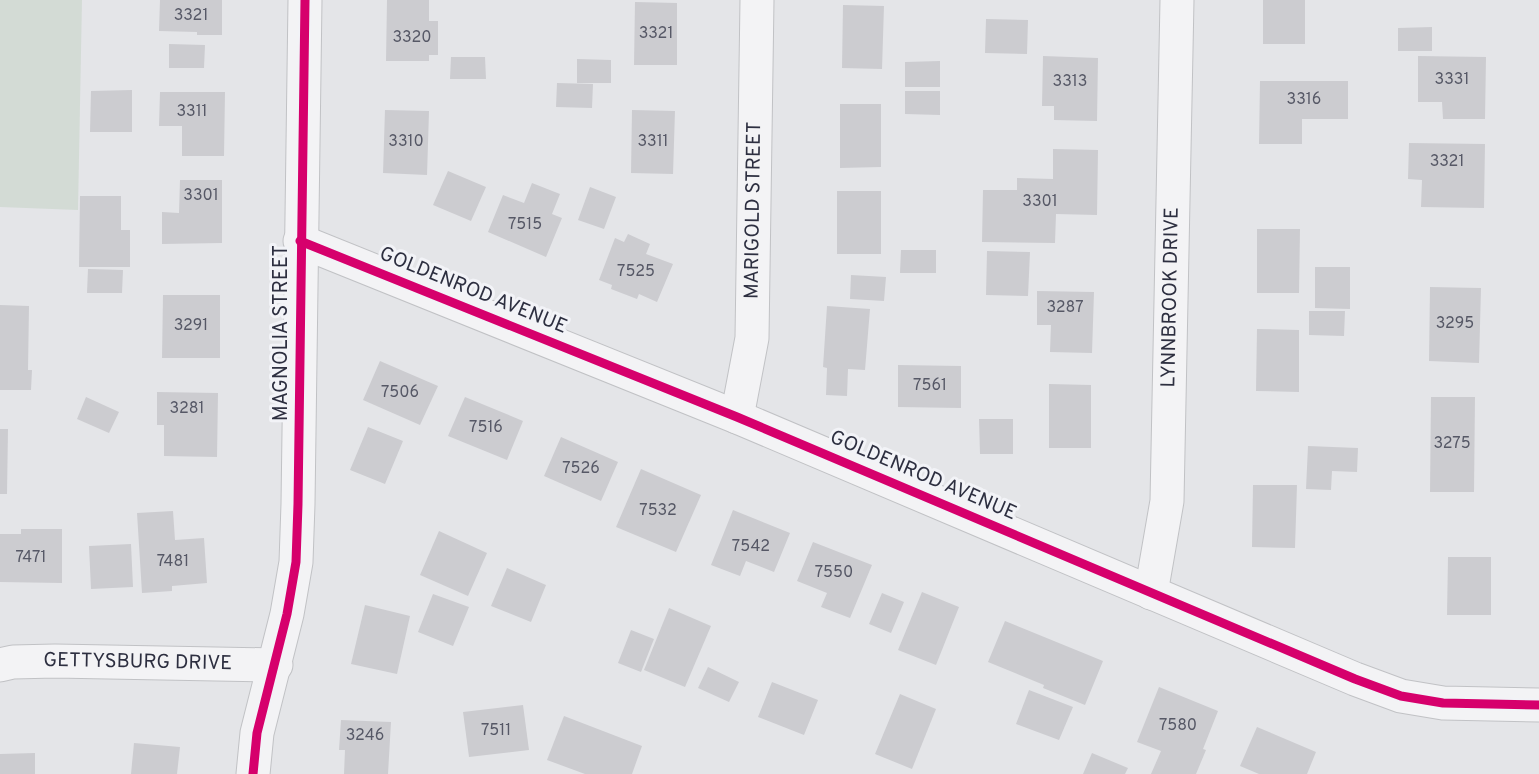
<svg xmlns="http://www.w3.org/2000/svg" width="1539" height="774" font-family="Overpass,sans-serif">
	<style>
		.green { fill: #d3dbd5 }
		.building { fill: #ccccd0 }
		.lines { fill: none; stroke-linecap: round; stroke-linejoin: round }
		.street-casing { stroke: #c1c2c5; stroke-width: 35 }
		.street { stroke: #f3f3f5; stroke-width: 33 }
		.cycleway-casing { stroke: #f2f3f7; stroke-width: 13 }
		.cycleway { stroke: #d6006c; stroke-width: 9 }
		.labels { text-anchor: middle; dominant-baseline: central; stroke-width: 6; stroke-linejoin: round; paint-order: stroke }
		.number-label { font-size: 16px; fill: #565866 }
		.street-label { font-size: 20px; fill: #2d2f40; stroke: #f2f3f7 }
	</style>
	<rect width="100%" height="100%" fill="#e4e5e8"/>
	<path class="green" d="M0 0H82L78 210 0 207Z"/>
	<g class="building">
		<path d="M160 0H222V35H197V32L159 31Z"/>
		<path d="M387 0H429V21H438V55H429V61H386Z"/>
		<rect x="1263" y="0" width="42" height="44"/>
		<path d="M635 2 677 3V65H634Z"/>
		<path d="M843 5 884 6 882 69 842 68Z"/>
		<path d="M986 19 1028 20 1027 54 985 53Z"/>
		<path d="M1432 27V51H1398V28Z"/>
		<path d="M169 44 205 45 204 68H169Z"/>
		<path d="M1043 56 1098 58 1097 121 1054 120V106H1042Z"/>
		<path d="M1418 56 1486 57 1485 119H1443L1442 102H1418Z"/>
		<path d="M451 57H485L486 79H450Z"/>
		<path d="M577 59 611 60V83H577Z"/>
		<path d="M940 61V87H905V62Z"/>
		<path d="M1260 81H1348V119H1302V144H1259Z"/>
		<path d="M557 83 593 84 592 108 556 107Z"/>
		<path d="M132 90V132H90L91 91Z"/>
		<path d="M905 91H940V115L905 114Z"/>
		<path d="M160 92H225L224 156H182V126H159Z"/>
		<path d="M840 104H881V167L840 168Z"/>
		<path d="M385 110 429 111 427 175 383 173Z"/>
		<path d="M632 110 675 111 673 174 631 173Z"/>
		<path d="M1409 143 1485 144 1484 208 1421 207 1422 180 1408 179Z"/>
		<path d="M1053 149 1098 150 1097 215 1056 214 1055 243 982 242 983 190H1017V178L1053 179Z"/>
		<path d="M448 171 486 187 471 221 433 205Z"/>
		<path d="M180 180H222V243L162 244V212L179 213Z"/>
		<path d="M532 183 560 194 552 214 562 218 546 257 488 232 503 195 524 203Z"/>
		<path d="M590 187 616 197 604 229 578 220Z"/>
		<rect x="837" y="191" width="44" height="63"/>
		<path d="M80 196H121V230H130V267H79Z"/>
		<path d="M1257 229H1300L1299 293H1257Z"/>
		<path d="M628 234 650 244 646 254 673 264 657 302 639 294 637 299 611 289 612 285 599 280 615 238 624 242Z"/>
		<path d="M901 250H936V273H900Z"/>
		<path d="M987 251 1030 252 1028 296 986 295Z"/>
		<path d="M1315 267H1350V309L1315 308Z"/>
		<path d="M88 269 123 270 122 293H87Z"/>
		<path d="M851 275 886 277 884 301 850 299Z"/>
		<path d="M1430 287 1481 288 1479 363 1429 361Z"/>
		<path d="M1037 291 1094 292 1092 353 1050 352 1051 325H1037Z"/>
		<path d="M163 295H220V358H162Z"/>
		<path d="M0 305 29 306 28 370H32L31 390H0Z"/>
		<path d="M827 306 870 309 865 370 848 369 847 396 826 395 827 368 823 367Z"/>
		<path d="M1309 311H1345L1344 336 1309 335Z"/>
		<path d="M1257 329 1299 330V392L1256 391Z"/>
		<path d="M380 361 438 386 420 425 363 400Z"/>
		<path d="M898 365 961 366V408L898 407Z"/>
		<path d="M1049 384 1091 385V448H1049Z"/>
		<path d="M157 392 218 393 217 457 164 456V425H157Z"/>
		<path d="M86 397 119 412 109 433 77 419Z"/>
		<path d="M465 397 523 421 507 460 448 436Z"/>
		<path d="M1431 397H1475L1474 492H1430Z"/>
		<path d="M979 419H1013V454H980Z"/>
		<path d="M368 427 403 441 385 484 350 470Z"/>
		<path d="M0 429H8L7 494H0Z"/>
		<path d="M561 437 618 462 601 501 544 476Z"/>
		<path d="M1308 446 1358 448 1357 472 1332 471 1331 490 1306 489Z"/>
		<path d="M641 469 701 495 676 552 616 527Z"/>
		<path d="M1253 485H1297L1295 548 1252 547Z"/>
		<path d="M733 510 790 533 774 572 746 561 740 576 711 565Z"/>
		<path d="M173 511 175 540 204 538 207 583 172 586V591L142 593 137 513Z"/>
		<path d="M21 529H62V583L0 582V534H21Z"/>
		<path d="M439 531 487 553 468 596 420 575Z"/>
		<path d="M813 542 872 565 850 618 821 607 827 593 797 581Z"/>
		<path d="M131 544 133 587 91 589 89 546Z"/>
		<path d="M1448 557H1491V615H1447Z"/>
		<path d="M507 568 546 585 531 622 491 606Z"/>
		<path d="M922 592 959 607 936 665 898 650Z"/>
		<path d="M882 593 904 602 891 633 869 624Z"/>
		<path d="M433 594 469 607 453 646 418 632Z"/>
		<path d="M365 605 410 616 397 674 351 664Z"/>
		<path d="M669 608 711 626 685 687 644 670Z"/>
		<path d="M1005 621 1103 661 1085 705 1043 688 1044 685 988 662Z"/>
		<path d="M631 630 654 639 641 672 618 663Z"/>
		<path d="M708 667 739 682 729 702 698 688Z"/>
		<path d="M772 682 818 700 804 735 758 717Z"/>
		<path d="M1159 687 1218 711 1203 749 1206 750 1196 774H1151L1161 751 1137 742Z"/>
		<path d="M1029 690 1073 707 1059 740 1016 724Z"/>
		<path d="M900 694 936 709 912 769 875 754Z"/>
		<path d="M523 705 529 750 469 757 463 712Z"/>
		<path d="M564 716 642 746 632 774H585L547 760Z"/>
		<path d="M341 720 391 722 388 774H344L345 750H339Z"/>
		<path d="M1257 727 1316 752 1307 774H1259L1240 766Z"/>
		<path d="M134 743 180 747 177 774H131Z"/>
		<path d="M35 753V774H0V754Z"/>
		<path d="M1092 753 1128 768 1125 774H1083Z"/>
	</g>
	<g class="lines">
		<g class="street-casing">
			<g id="street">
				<path d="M300 241 737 417 1355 679 1401 696 1443 703 1539 705"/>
				<path id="s1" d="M737 417 752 338 757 0"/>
				<path id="s2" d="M1151 593 1167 501 1177 0"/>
				<path id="s3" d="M0 665 13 662 55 661 276 665"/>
				<path d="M253 774 257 733 287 614 296 562 298 504 305 0"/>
			</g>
		</g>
		<use href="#street" class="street"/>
		<g class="cycleway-casing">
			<g id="cycleway">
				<path d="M300 241 737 417 1355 679 1401 696 1443 703 1539 705"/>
				<path d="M253 774 257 733 287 614 296 562 298 504 305 0"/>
			</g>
		</g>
		<use href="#cycleway" class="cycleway"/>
	</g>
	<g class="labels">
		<g class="number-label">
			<text x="191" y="16">3321</text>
			<text x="656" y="34">3321</text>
			<text x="412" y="38">3320</text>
			<text x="1452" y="80">3331</text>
			<text x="1070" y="82">3313</text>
			<text x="1304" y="100">3316</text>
			<text x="192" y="112">3311</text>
			<text x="406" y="142">3310</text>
			<text x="653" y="142">3311</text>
			<text x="1447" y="162">3321</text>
			<text x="201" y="196">3301</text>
			<text x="1040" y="202">3301</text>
			<text x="525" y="225">7515</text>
			<text x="636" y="272">7525</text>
			<text x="1065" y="308">3287</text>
			<text x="1455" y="324">3295</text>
			<text x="191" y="326">3291</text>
			<text x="930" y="386">7561</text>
			<text x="400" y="393">7506</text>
			<text x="187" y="409">3281</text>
			<text x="486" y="428">7516</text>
			<text x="1452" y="444">3275</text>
			<text x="581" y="469">7526</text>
			<text x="658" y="511">7532</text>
			<text x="751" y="547">7542</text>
			<text x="31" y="558">7471</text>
			<text x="173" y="562">7481</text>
			<text x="834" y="573">7550</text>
			<text x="1178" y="726">7580</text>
			<text x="496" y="731">7511</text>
			<text x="365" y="736">3246</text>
		</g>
		<g class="street-label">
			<text stroke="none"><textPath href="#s1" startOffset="208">MARIGOLD STREET</textPath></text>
			<text transform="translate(473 291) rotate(22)">GOLDENROD AVENUE</text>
			<text stroke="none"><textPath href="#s2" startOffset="297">LYNNBROOK DRIVE</textPath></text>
			<text transform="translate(282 333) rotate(-90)">MAGNOLIA STREET</text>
			<text transform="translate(923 476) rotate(23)">GOLDENROD AVENUE</text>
			<text stroke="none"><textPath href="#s3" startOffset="138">GETTYSBURG DRIVE</textPath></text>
		</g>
	</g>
</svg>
